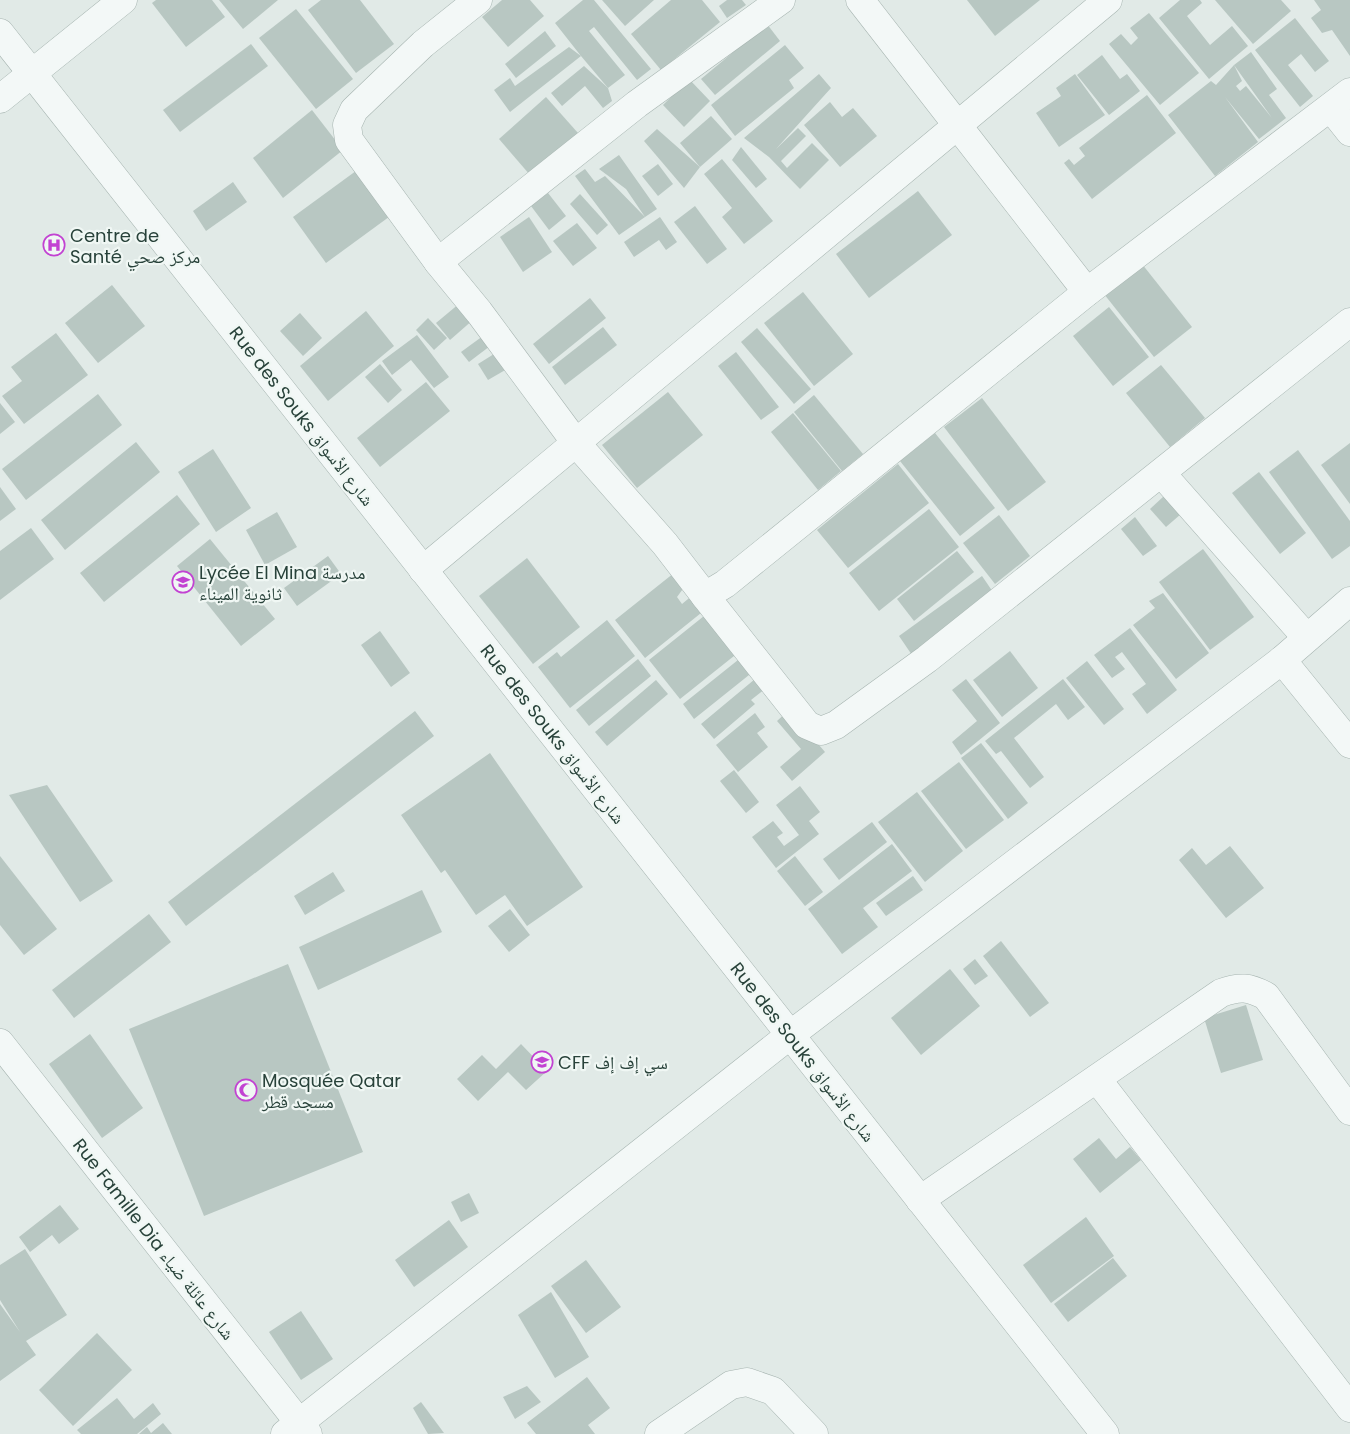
<svg xmlns="http://www.w3.org/2000/svg" width="1350" height="1434" font-family="Poppins,'Noto Naskh Arabic',sans-serif">
	<style>
		.building { fill: #b8c7c2 }
		.lines { fill: none; stroke-linecap: round; stroke-linejoin: round }
		.minor-casing { stroke: #a6b4b0; stroke-width: 29 }
		.tertiary-casing { stroke: #a6b4b0; stroke-width: 29 }
		.minor { stroke: #f3f8f7; stroke-width: 28 }
		.tertiary { stroke: #f3f8f7; stroke-width: 28 }
		.labels { text-anchor: middle; dominant-baseline: central; stroke-width: 4.5; stroke-linejoin: round; paint-order: stroke }
		.poi-label { font-size: 18px; fill: #28423a; stroke: #f0f7f4; text-anchor: start }
		.street-label { font-size: 18px; fill: #28423a; stroke: #f0f7f4 }
	</style>
	<rect width="100%" height="100%" fill="#e1eae7"/>
	<g class="building">
		<path d="M156 0H212L225 17 186 47 152 3Z"/>
		<path d="M219 0H278L243 29Z"/>
		<path d="M321 0H360L394 44 356 73 308 10Z"/>
		<path d="M502 0H530L544 16 508 47 482 17Z"/>
		<path d="M583 0H594L651 69 637 80 594 27 589 31 625 75 608 88 581 56 510 112 494 90 510 78 515 86 569 47 581 56 555 23Z"/>
		<path d="M602 0H654L625 26Z"/>
		<path d="M671 0H702L720 22 661 70 631 34Z"/>
		<path d="M727 0H742L746 5 727 18 719 6Z"/>
		<path d="M967 0H1040L995 36Z"/>
		<path d="M1180 0H1200L1202 3 1187 16 1210 45 1232 26 1248 46 1209 79 1159 18Z"/>
		<path d="M1215 0H1281L1291 11 1253 44Z"/>
		<path d="M1314 0H1350V56L1332 30 1322 33 1311 18 1321 10Z"/>
		<path d="M296 9 353 79 316 109 259 38Z"/>
		<path d="M1149 13 1199 73 1160 105 1109 44 1121 34 1131 45 1138 38 1130 28Z"/>
		<path d="M1295 18 1329 61 1315 72 1301 54 1288 65 1313 96 1300 107 1255 50Z"/>
		<path d="M767 24 780 41 715 95 701 79Z"/>
		<path d="M545 31 556 46 516 78 505 64Z"/>
		<path d="M251 44 268 66 180 132 163 110Z"/>
		<path d="M785 45 804 68 789 80 794 88 735 136 711 105Z"/>
		<path d="M1251 52 1277 89 1269 95 1286 118 1259 139 1225 97 1258 142 1215 176 1168 115 1211 81 1216 85 1234 65 1242 81 1236 86 1240 91 1246 86 1272 118 1234 65Z"/>
		<path d="M1102 55 1120 79 1127 74 1140 91 1109 115 1077 75Z"/>
		<path d="M584 66 608 88 612 101 603 108 585 86 562 106 551 93Z"/>
		<path d="M819 74 831 88 776 149 798 128 806 136 781 161 787 168 812 143 829 160 800 189 769 157 744 138Z"/>
		<path d="M1075 74 1105 115 1059 147 1036 113 1061 96 1056 88Z"/>
		<path d="M689 79 710 101 684 127 663 105Z"/>
		<path d="M1147 95 1176 133 1092 199 1064 163 1069 159 1074 165 1085 156 1079 148Z"/>
		<path d="M546 97 578 133 530 175 499 139Z"/>
		<path d="M830 102 842 117 853 108 877 136 840 167 804 125Z"/>
		<path d="M312 110 343 150 283 198 253 158Z"/>
		<path d="M711 116 732 139 700 167 680 143Z"/>
		<path d="M657 129 700 167 684 188 644 141Z"/>
		<path d="M741 147 767 179 756 188 732 160Z"/>
		<path d="M619 155 657 209 645 217 619 235 575 176 585 169 595 182 605 176 645 217 626 189 599 169Z"/>
		<path d="M722 159 773 221 744 244 722 217 732 208 704 174Z"/>
		<path d="M658 164 673 184 658 196 642 176Z"/>
		<path d="M360 168 393 214 326 263 293 217Z"/>
		<path d="M233 182 247 202 206 231 193 211Z"/>
		<path d="M918 191 952 235 869 298 836 254Z"/>
		<path d="M548 193 566 216 549 230 531 206Z"/>
		<path d="M580 194 608 225 597 235 570 204Z"/>
		<path d="M695 206 727 249 707 264 674 222Z"/>
		<path d="M529 217 552 252 523 272 500 237Z"/>
		<path d="M660 217 677 242 666 250 659 240 634 257 624 242Z"/>
		<path d="M577 223 597 248 573 266 553 241Z"/>
		<path d="M1142 264 1192 327 1154 357 1104 294Z"/>
		<path d="M112 285 145 326 98 363 65 323Z"/>
		<path d="M803 292 853 354 814 386 764 323Z"/>
		<path d="M590 298 606 318 549 364 533 344Z"/>
		<path d="M460 303 474 319 450 340 436 323Z"/>
		<path d="M1109 307 1149 357 1113 386 1073 336Z"/>
		<path d="M366 311 394 346 328 401 300 366Z"/>
		<path d="M300 313 322 338 303 356 280 331Z"/>
		<path d="M428 318 447 338 434 350 416 330Z"/>
		<path d="M603 327 617 345 565 385 552 367Z"/>
		<path d="M757 328 811 389 794 404 741 342Z"/>
		<path d="M56 333 88 375 24 424 2 396 22 381 11 367Z"/>
		<path d="M487 333 494 343 469 362 461 352Z"/>
		<path d="M417 335 449 377 434 388 411 360 392 375 382 361Z"/>
		<path d="M502 349 512 366 488 380 478 364Z"/>
		<path d="M736 352 779 407 761 420 718 366Z"/>
		<path d="M380 364 402 390 388 403 365 377Z"/>
		<path d="M1161 365 1205 418 1170 447 1126 393Z"/>
		<path d="M426 382 450 411 380 467 357 438Z"/>
		<path d="M668 392 703 435 637 488 602 445Z"/>
		<path d="M98 394 122 425 26 500 2 469Z"/>
		<path d="M814 395 863 454 842 471 794 412Z"/>
		<path d="M982 398 1046 482 1008 511 944 427Z"/>
		<path d="M0 403 15 422 0 434Z"/>
		<path d="M793 413 841 471 818 490 771 432Z"/>
		<path d="M935 433 995 508 960 536 900 461Z"/>
		<path d="M136 442 160 472 65 550 41 520Z"/>
		<path d="M1350 443V504L1321 465Z"/>
		<path d="M213 449 251 508 216 532 178 472Z"/>
		<path d="M1298 450 1350 521V546L1332 559 1269 472Z"/>
		<path d="M898 464 929 503 848 568 817 530Z"/>
		<path d="M1259 472 1306 533 1280 554 1232 493Z"/>
		<path d="M0 487 16 509 0 521Z"/>
		<path d="M177 495 200 524 104 602 80 573Z"/>
		<path d="M1164 496 1181 514 1166 527 1150 509Z"/>
		<path d="M929 509 959 547 879 611 849 573Z"/>
		<path d="M277 512 297 547 265 565 246 530Z"/>
		<path d="M999 515 1030 556 995 584 963 543Z"/>
		<path d="M1135 517 1157 546 1143 556 1121 529Z"/>
		<path d="M31 528 54 559 0 600V551Z"/>
		<path d="M210 539 275 619 241 646 177 566Z"/>
		<path d="M1203 549 1254 617 1210 650 1159 582Z"/>
		<path d="M957 551 974 572 914 621 897 599Z"/>
		<path d="M328 556 341 574 297 606 284 588Z"/>
		<path d="M527 558 580 627 533 664 479 596Z"/>
		<path d="M674 573 685 586 677 597 682 604 694 594 706 609 645 658 615 620Z"/>
		<path d="M982 576 995 595 912 655 899 636Z"/>
		<path d="M1163 593 1209 653 1176 679 1133 625 1155 608 1149 601Z"/>
		<path d="M709 612 739 652 680 699 649 660Z"/>
		<path d="M607 620 635 656 570 708 538 667 557 652 561 657Z"/>
		<path d="M1130 628 1177 690 1147 714 1132 694 1146 684 1122 652 1115 657 1125 669 1112 678 1094 655Z"/>
		<path d="M380 631 410 673 391 687 361 645Z"/>
		<path d="M1010 651 1038 688 1002 717 973 680Z"/>
		<path d="M743 656 754 671 694 719 683 704Z"/>
		<path d="M638 659 651 676 589 726 576 710Z"/>
		<path d="M1087 661 1124 709 1104 725 1066 678Z"/>
		<path d="M761 674 770 685 751 700 755 704 714 739 701 724Z"/>
		<path d="M966 679 1000 723 961 755 952 742 977 721 952 690Z"/>
		<path d="M1063 679 1085 707 1068 720 1056 704 1014 738 1044 777 1030 788 1001 751 996 754 985 741Z"/>
		<path d="M656 680 668 694 607 746 595 732Z"/>
		<path d="M789 710 825 752 792 781 780 767 801 749 777 721Z"/>
		<path d="M415 711 434 736 186 926 168 902Z"/>
		<path d="M755 713 765 727 757 733 768 747 738 772 716 745Z"/>
		<path d="M981 743 1028 803 1008 819 961 758Z"/>
		<path d="M490 753 583 887 527 926 505 895 476 915 445 870 441 873 401 815Z"/>
		<path d="M959 762 1004 820 966 849 921 791Z"/>
		<path d="M734 770 759 802 746 813 720 781Z"/>
		<path d="M47 785 113 881 80 902 9 795Z"/>
		<path d="M800 786 820 812 809 821 819 834 776 868 752 837 773 821 783 833 777 837 784 846 799 835 776 805Z"/>
		<path d="M917 792 963 851 925 882 878 822Z"/>
		<path d="M872 822 887 842 839 880 823 859Z"/>
		<path d="M892 844 912 871 863 908 878 927 842 954 808 909Z"/>
		<path d="M1230 846 1264 888 1226 918 1179 860 1192 848 1206 865Z"/>
		<path d="M0 856 57 929 24 955 0 925Z"/>
		<path d="M795 856 823 892 805 906 777 871Z"/>
		<path d="M333 872 345 891 305 915 294 896Z"/>
		<path d="M913 876 923 890 886 916 876 903Z"/>
		<path d="M422 890 442 932 318 990 299 947Z"/>
		<path d="M510 909 530 935 509 952 488 926Z"/>
		<path d="M149 914 171 942 74 1018 52 990Z"/>
		<path d="M1001 941 1049 1003 1030 1017 983 956Z"/>
		<path d="M975 959 988 976 975 985 963 969Z"/>
		<path d="M288 964 363 1152 204 1216 129 1029Z"/>
		<path d="M950 969 980 1006 921 1055 891 1018Z"/>
		<path d="M1246 1005 1263 1060 1221 1073 1204 1018Z"/>
		<path d="M90 1034 143 1108 102 1138 49 1064Z"/>
		<path d="M521 1044 547 1071 526 1090 508 1072 478 1101 457 1079 482 1055 496 1069Z"/>
		<path d="M1099 1138 1116 1159 1130 1147 1141 1160 1100 1193 1073 1159Z"/>
		<path d="M469 1193 479 1213 461 1222 451 1202Z"/>
		<path d="M60 1205 79 1229 59 1244 52 1235 30 1252 19 1237Z"/>
		<path d="M1086 1217 1114 1256 1051 1303 1023 1265Z"/>
		<path d="M449 1220 468 1247 414 1287 395 1260Z"/>
		<path d="M25 1249 67 1315 26 1341 36 1355 0 1381V1304L20 1332 0 1300V1265Z"/>
		<path d="M1113 1258 1127 1276 1068 1322 1054 1304Z"/>
		<path d="M586 1260 621 1307 586 1333 551 1286Z"/>
		<path d="M551 1292 589 1357 555 1378 518 1315Z"/>
		<path d="M301 1311 333 1359 301 1380 269 1332Z"/>
		<path d="M97 1333 132 1370 73 1426 39 1390Z"/>
		<path d="M587 1377 610 1408 588 1425 595 1434H536L527 1423Z"/>
		<path d="M527 1386 541 1402 515 1419 503 1397Z"/>
		<path d="M117 1398 134 1419 153 1403 161 1414 137 1434H81L77 1430Z"/>
		<path d="M421 1402 444 1433 428 1434 413 1408Z"/>
		<path d="M163 1423 172 1434H139L147 1427 151 1433Z"/>
	</g>
	<g class="lines">
		<g class="minor-casing">
			<g id="minor">
				<path d="M781 0 637 104 438 262 479 312 576 443 665 544 705 596 725 584 1087 292 1350 92"/>
				<path d="M860 0 1087 292"/>
				<path d="M0 33 1105 1434"/>
				<path d="M1331 108 1350 132"/>
				<path d="M438 262 349 140 347 125 354 110 423 44 478 0"/>
				<path d="M1162 474 1306 637"/>
				<path d="M423 570 1108 0"/>
				<path d="M705 596 807 725 821 731 836 725 927 659 1350 322"/>
				<path d="M1282 660 1350 744"/>
				<path d="M0 1043 308 1434"/>
				<path d="M1097 1079 1350 1408"/>
				<path d="M920 1200 1221 993C1240 986 1249 987 1266 996L1350 1111"/>
				<path d="M285 1434 790 1035 1282 660 1350 601"/>
				<path d="M659 1434 731 1385 747 1382 773 1391 814 1434"/>
			</g>
		</g>
		<g class="tertiary-casing">
			<path id="tertiary" d="M0 99 123 0"/>
		</g>
		<use href="#minor" class="minor"/>
		<use href="#tertiary" class="tertiary"/>
	</g>
	<defs>
		<g id="hospital-ring" transform="scale(1.125)"><circle r="9.5" fill="#f0f7f4" stroke="#c242d2" stroke-width="1.5"/><path d="M-5-5h3v3.5h4V-5h3V5h-3V1.5h-4V5h-3Z" fill="#c242d2"/></g>
		<g id="school-ring" transform="scale(1.125)"><circle r="9.5" fill="#f0f7f4" stroke="#c242d2" stroke-width="1.5"/><path d="M0-5L7-2L0 1L-7-2ZM-4 1L0 2.5L4 1V4Q0 6-4 4Z" fill="#c242d2"/></g>
		<g id="university-ring" transform="scale(1.125)"><circle r="9.5" fill="#f0f7f4" stroke="#c242d2" stroke-width="1.5"/><path d="M0-5L7-2L0 1L-7-2ZM-4 1L0 2.5L4 1V4Q0 6-4 4Z" fill="#c242d2"/></g>
		<g id="mosque-ring" transform="scale(1.125)"><circle r="9.5" fill="#f0f7f4" stroke="#c242d2" stroke-width="1.5"/><path d="M3.5-4.9A6 6 0 1 0 3.5 4.9A5 5 0 1 1 3.5-4.9Z" fill="#c242d2"/></g>
	</defs>
	<g fill-rule="evenodd">
		<use href="#hospital-ring" x="54" y="245"/>
		<use href="#school-ring" x="183" y="582"/>
		<use href="#university-ring" x="542" y="1062"/>
		<use href="#mosque-ring" x="246" y="1090"/>
	</g>
	<g class="labels">
		<g class="poi-label">
			<text x="70" y="235">Centre de<tspan x="70" dy="21">Santé مركز صحي</tspan></text>
			<text x="199" y="572">Lycée El Mina مدرسة<tspan x="199" dy="21">ثانوية الميناء</tspan></text>
			<text x="558" y="1062">CFF سي إف إف</text>
			<text x="262" y="1080">Mosquée Qatar<tspan x="262" dy="21">مسجد قطر</tspan></text>
		</g>
		<g class="street-label">
			<text transform="translate(302 416) rotate(52)">Rue des Souks شارع الأسواق</text>
			<text transform="translate(553 734) rotate(52)">Rue des Souks شارع الأسواق</text>
			<text transform="translate(803 1052) rotate(52)">Rue des Souks شارع الأسواق</text>
			<text transform="translate(154 1239) rotate(52)">Rue Famille Dia شارع عائلة ضياء</text>
		</g>
	</g>
</svg>
